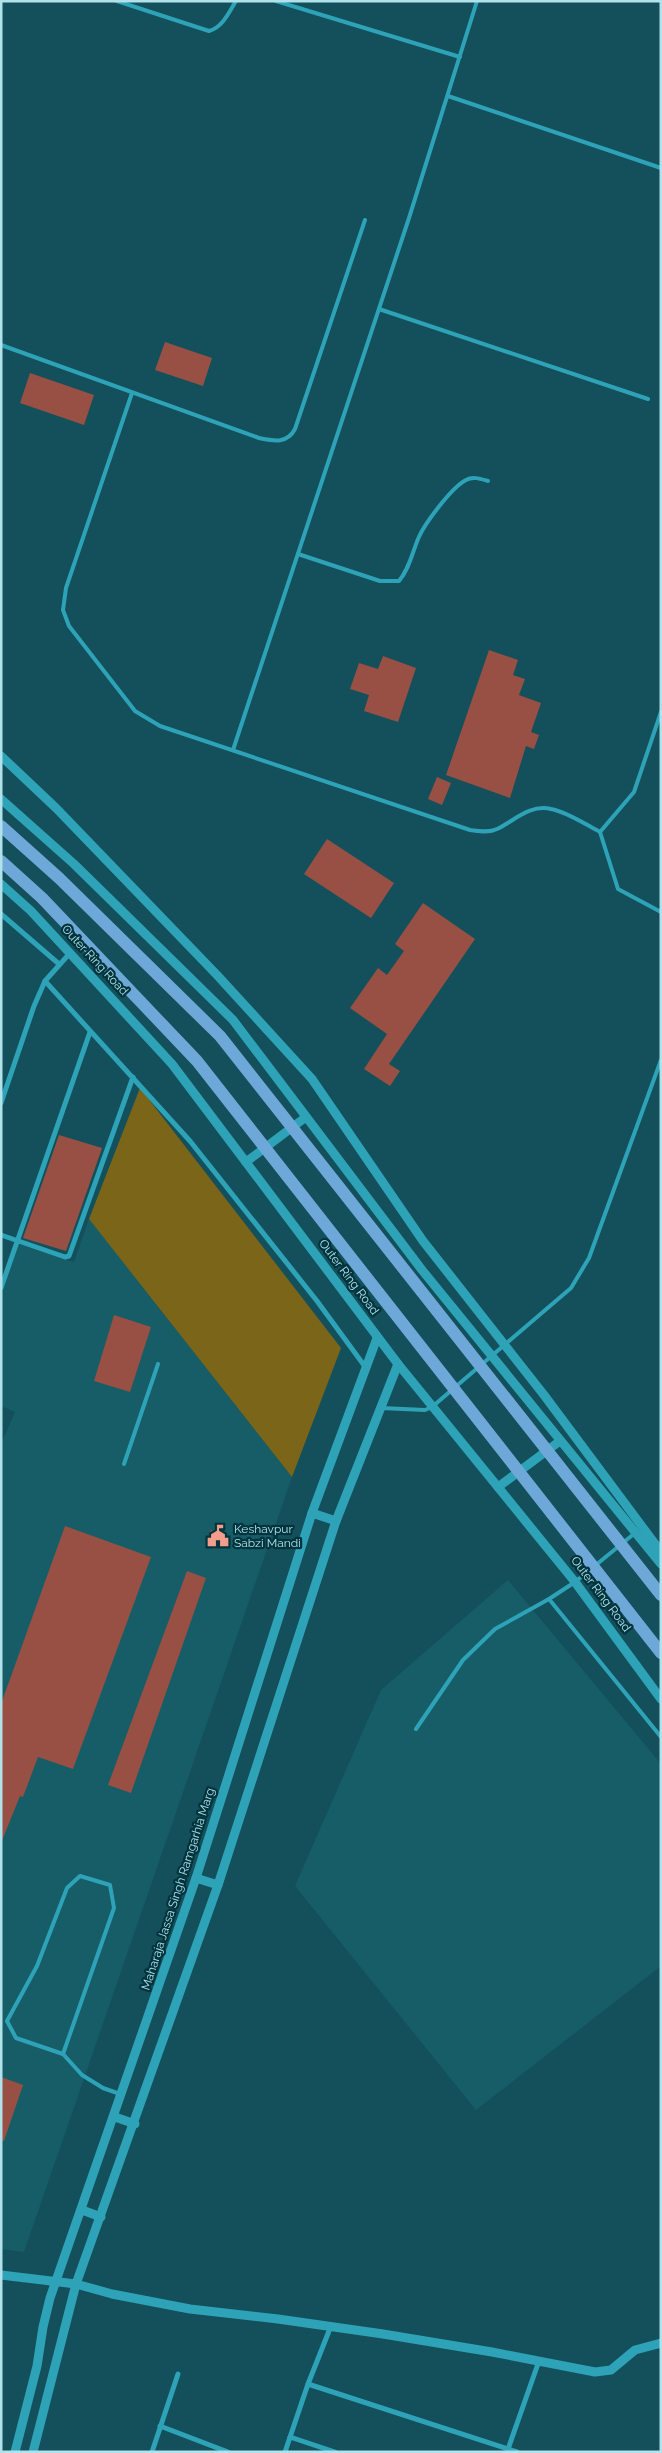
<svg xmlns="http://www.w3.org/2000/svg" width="662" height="2453" font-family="Raleway,sans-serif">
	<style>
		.built { fill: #165d68 }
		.green { fill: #7b6518 }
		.building { fill: #975043 }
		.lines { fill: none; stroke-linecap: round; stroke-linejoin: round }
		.service { stroke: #2ea3b8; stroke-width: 4 }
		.minor { stroke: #2ea3b8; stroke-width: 5 }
		.tertiary { stroke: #2ea3b8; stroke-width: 9 }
		.primary { stroke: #6ea8d9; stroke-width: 12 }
		.labels { text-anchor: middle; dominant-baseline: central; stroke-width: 4.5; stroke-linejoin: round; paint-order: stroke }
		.street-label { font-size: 12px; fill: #b1e2ec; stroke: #01343d }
		.poi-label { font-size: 12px; fill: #b1e2ec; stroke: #01343d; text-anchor: start }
	</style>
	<rect width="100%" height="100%" fill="#13505b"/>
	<g class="built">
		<path d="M89 1219 292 1477 24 2252 1 2249V1444L15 1412 1 1406V1295L19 1244 74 1262Z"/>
		<path d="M508 1580 661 1764V1966L476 2110 295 1886 381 1690Z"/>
	</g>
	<path class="green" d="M140 1088 341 1348 292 1477 89 1219Z"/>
	<g class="building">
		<path d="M165 342 212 358 203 386 155 370Z"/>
		<path d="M30 373 94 395 84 425 20 403Z"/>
		<path d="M489 650 518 660 513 675 525 679 519 695 541 703 531 732 539 735 534 749 526 746 510 798 446 775Z"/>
		<path d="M383 656 416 668 398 722 364 711 369 695 350 689 359 663 378 669Z"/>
		<path d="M437 777 451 783 442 805 428 799Z"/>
		<path d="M327 839 394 883 371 918 304 874Z"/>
		<path d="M423 903 475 939 389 1064 400 1071 390 1086 364 1069 387 1034 350 1008 378 968 387 975 404 951 395 944Z"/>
		<path d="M59 1135 102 1148 66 1251 23 1238Z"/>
		<path d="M114 1315 151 1327 130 1392 94 1381Z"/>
		<path d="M65 1526 151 1557 73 1769 38 1757 23 1797 20 1796 1 1843V1704Z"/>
		<path d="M211 1530 229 1537 224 1547 214 1549 206 1541Z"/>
		<path d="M187 1571 206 1578 131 1793 108 1785Z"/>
		<path d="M1 2077 23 2085 4 2141H1Z"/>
	</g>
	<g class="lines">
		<g class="service">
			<path d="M117 1 209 31C223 27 229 12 236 1"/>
			<path d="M276 1 460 57"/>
			<path d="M448 96 661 168"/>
			<path d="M379 309 648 399"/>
			<path d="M1 345 259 438C274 441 287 444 295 429L365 220"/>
			<path d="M132 393 66 588 63 610 69 626 135 711 160 726 470 830C479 831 489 833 497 829 514 821 530 804 551 809 567 812 585 824 600 832L618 889 661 912"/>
			<path d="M298 554 380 581H399C409 569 412 554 418 539 424 524 452 487 466 480 473 476 481 479 488 481"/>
			<path d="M233 750 409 218 477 1"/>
			<path d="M600 832 634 792 661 712"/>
			<path d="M381 1408 425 1410 432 1407 571 1288 589 1258 661 1060"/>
			<path d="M124 1464 158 1364"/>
			<path d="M635 1533 575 1582 549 1599 661 1737"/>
			<path d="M416 1729 463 1660 495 1629 549 1599"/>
			<path d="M63 2054 114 1908 110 1885 80 1876 67 1888 37 1966 7 2021 16 2038 63 2054 82 2075 103 2088 120 2094"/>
		</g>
		<g class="minor">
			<path d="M1 914 59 964"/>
			<path d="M45 981 190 1141 317 1301 366 1368"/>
			<path d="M1 1103 34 1006 45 981 70 953"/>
			<path d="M1 1235 65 1257 69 1256 133 1077"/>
			<path d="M1 1288 90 1032"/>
			<path d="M308 2384 517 2452"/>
			<path d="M160 2426 228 2452"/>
			<path d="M290 2437 335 2452"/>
			<path d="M152 2452 178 2374"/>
			<path d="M285 2452 308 2384 331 2326"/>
			<path d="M507 2452 539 2361"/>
		</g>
		<g class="tertiary">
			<path d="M1 756 56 808 217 975 312 1079 423 1241 544 1395 661 1552"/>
			<path d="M1 799 74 864 233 1020 422 1270 661 1564"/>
			<path d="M1 884 31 911 172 1064 398 1364 575 1582 661 1699"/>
			<path d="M246 1162 306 1117"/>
			<path d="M498 1487 560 1441"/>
			<path d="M312 1513 336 1521"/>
			<path d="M196 1878 218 1885"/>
			<path d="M115 2117 135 2124"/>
			<path d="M82 2210 101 2217"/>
			<path d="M1 2275 76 2284 112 2294 190 2309 278 2319 383 2334 492 2352 595 2372 611 2370 635 2350 661 2343"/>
			<path d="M15 2452 37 2366 43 2327 50 2298 196 1878 312 1513 377 1338"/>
			<path d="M33 2452 76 2284 218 1885 336 1521 398 1364"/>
		</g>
		<g class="primary">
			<path d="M1 826 59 878 220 1036 661 1595"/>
			<path d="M1 861 42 898 197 1061 661 1653"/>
		</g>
	</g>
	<defs>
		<g id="civic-bare" transform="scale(1.725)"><path d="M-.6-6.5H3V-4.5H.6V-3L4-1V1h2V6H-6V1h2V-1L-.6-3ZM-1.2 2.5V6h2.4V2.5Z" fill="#f49d8b" stroke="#01343d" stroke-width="2.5" paint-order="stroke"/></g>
	</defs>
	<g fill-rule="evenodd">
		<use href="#civic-bare" x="218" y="1536"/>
	</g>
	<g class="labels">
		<g class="street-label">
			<text transform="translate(95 960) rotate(47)">Outer Ring Road</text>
			<text transform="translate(349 1277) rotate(53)">Outer Ring Road</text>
			<text transform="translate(601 1594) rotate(53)">Outer Ring Road</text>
			<text transform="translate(178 1889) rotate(-72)">Maharaja Jassa Singh Ramgarhia Marg</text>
		</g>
		<g class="poi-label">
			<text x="234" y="1529">Keshavpur<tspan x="234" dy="14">Sabzi Mandi</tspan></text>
		</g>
	</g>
	<rect width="662" height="2453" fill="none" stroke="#b1e2ec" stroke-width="5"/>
</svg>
